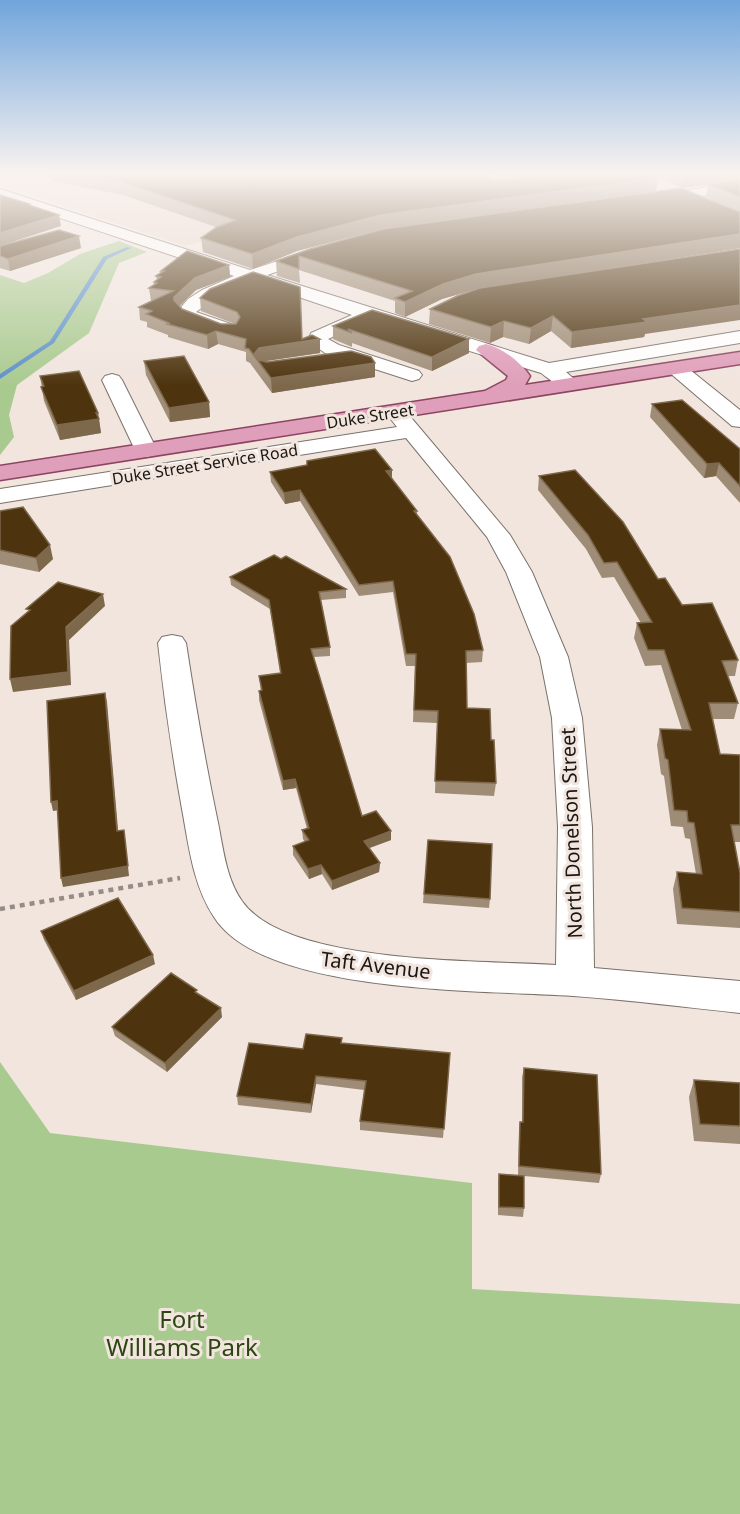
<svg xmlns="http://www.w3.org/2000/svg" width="740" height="1514" font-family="'Noto Sans',sans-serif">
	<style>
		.built { fill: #ead7cc }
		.green { fill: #a9ca8f }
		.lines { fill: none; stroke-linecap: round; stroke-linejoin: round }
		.stream { fill: #5d8fca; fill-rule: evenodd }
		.minor-casing { stroke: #7b716a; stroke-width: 2 }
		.major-casing { stroke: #8c4460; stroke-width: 3 }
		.path { stroke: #958c87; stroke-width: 4.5; stroke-dasharray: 5 5; stroke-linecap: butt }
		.minor { fill: #fff; fill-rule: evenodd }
		.major { fill: #df9eb9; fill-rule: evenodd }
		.wall { fill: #9f8c76 }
		.shaded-wall { fill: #7e684c }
		.building { fill: #4d330e; stroke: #7e684c; stroke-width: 1.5 }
		.labels { text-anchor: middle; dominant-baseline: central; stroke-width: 6; stroke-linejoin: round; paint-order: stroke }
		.far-street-label { font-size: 16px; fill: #1a1613; stroke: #f1e5de }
		.street-label { font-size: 20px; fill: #1a1613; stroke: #f1e5de }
		.near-park-label { font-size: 24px; fill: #2c4513; stroke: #f1e5de }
	</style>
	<rect width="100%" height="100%" fill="#f1e5de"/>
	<path class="built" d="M28 174H623L321 210 185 246 0 185V181Z"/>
	<g class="green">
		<path d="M119 241 147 252 119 263 89 333 17 385 9 415 14 437 0 455V275L24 283 48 273 80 254Z"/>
		<path d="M0 1062 50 1133 472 1183V1289L740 1304V1514H0Z"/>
	</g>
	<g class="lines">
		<path class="stream" d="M127 247 131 248 107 259 54 343 0 379V374L50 341 103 257Z"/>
		<g class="minor-casing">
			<g id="minor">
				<path d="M740 182V190L650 204 643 200 650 196Z"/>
				<path d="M0 189 250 270 311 250H323L325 253 323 256 267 275 549 363 740 331V343L566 372 580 384 577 388C563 392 552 381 541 373L369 320 328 339 339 345 419 371 422 375 419 379 412 381 325 353 308 341 311 333 352 315 251 281 215 298 196 312 231 324 233 328 231 332C216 336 186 324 177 312L188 299 202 290 234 276 0 198Z"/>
				<path d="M677 363 684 365 740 410V427L732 426 670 373 667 369 670 365Z"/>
				<path d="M112 374 119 376 122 380 157 450 154 455 146 457 138 455 135 450 102 380 105 376Z"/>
				<path d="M396 406 403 408 510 535 532 572 568 657 582 718 592 827 594 968 740 981V1013C684 1007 629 1000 573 996 487 990 263 995 214 917 193 885 189 847 182 809 172 754 164 699 158 643L162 637 172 635 182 637 186 643C195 702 205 760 217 818 223 845 225 877 242 901 286 965 482 960 556 965L558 827 552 718 540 657 506 572 487 537 406 438 0 503V489L397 427 385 412 389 408Z"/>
			</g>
		</g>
		<g class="major-casing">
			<path id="major" d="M486 344C503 348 520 362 530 376L525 385 740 352V364L0 480V466L485 391 506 380 508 376 476 350 479 346Z"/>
		</g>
		<path class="path" d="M0 909 180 878"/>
		<use href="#minor" class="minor"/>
		<use href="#major" class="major"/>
	</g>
	<g class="wall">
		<path d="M51 174H237L246 176 245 174H486L491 179 497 180 656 191 381 229 297 251 253 269 203 252 201 238 216 227 123 195 52 181Z"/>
		<path d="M494 174H552L501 180Z"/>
		<path d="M652 174H740V212L706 197 708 184 682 188Z"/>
		<path d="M740 212V248L476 289 442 299 405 317 395 313V301L299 270 300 283 277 276 276 261 310 249Z"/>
		<path d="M0 246 81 248 10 271 0 268Z"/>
		<path d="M740 249 645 334 644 337 571 348 551 331 529 344 503 337 490 343 429 324 430 309Z"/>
		<path d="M229 265 230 277 196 290 180 306 182 309 221 324H235L201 311 200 298 210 289 302 339 320 353 263 361 267 362 375 363V377L272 393 250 363 246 361V352L218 344 208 349 168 337V335L147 327V322L140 320 139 307 151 301 149 288 154 285V282L157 280 156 276 161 273V271Z"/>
		<path d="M333 326 469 339V353L432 371 352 343V347L333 339Z"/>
		<path d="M144 361 209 402 210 417 170 422 146 375Z"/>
		<path d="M40 376 98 413 101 433 60 440 44 401Z"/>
		<path d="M652 404 740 449V503L716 476 704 478 650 417Z"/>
		<path d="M307 461 392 478 417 511V515L483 650 482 662 466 663 467 708 491 740 496 783 494 796 435 793 437 723 413 722 415 666H406L393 592 359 596 300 501 285 504 271 482 270 472 307 465Z"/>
		<path d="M539 476 658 579 682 605 738 660 735 676H728L738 703 734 719H713L720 754 740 755V842H734L740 873V928L677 924 673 889 677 872 696 874 690 839 685 838 683 827 671 826 664 776 661 774 657 745 660 729 682 730 661 665 645 666 634 638 637 623H641L614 577 602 578 586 549 538 490Z"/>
		<path d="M0 511 53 559 39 572 0 564Z"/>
		<path d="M281 559 346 589V598L321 600 330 647V656L314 657 362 816 391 840 369 848 380 863 379 872 332 890 322 874 309 879 293 855V846L305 842 303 839 302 830 307 829 296 788 283 790 259 700V691H261L259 676 280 673 270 609 231 585 230 577Z"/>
		<path d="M428 840 490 899 489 908 423 903Z"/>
		<path d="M41 931 155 964 76 1000 44 940Z"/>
		<path d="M198 994 222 1017 167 1072 115 1036 112 1027Z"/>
		<path d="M342 1038V1043L450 1053 443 1138 360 1130V1121L364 1090 316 1084 311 1113 238 1105 237 1096 303 1049Z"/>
		<path d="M524 1068 601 1174 599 1183 524 1176V1208L523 1217 498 1215V1182L499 1174 518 1175 519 1130 520 1122H522V1077Z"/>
		<path d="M694 1080 740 1083V1144L694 1141 689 1097Z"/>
	</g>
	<g class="shaded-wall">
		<path d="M501 174H552L501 180Z"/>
		<path d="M691 174H740V180L682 188 684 175Z"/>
		<path d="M658 178 656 191 381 229 297 251 253 269 252 254 297 237 381 215Z"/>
		<path d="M59 215 61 226 0 246V233Z"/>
		<path d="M740 234V248L476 289 442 299 405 317V302L443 284 476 274Z"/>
		<path d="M79 236 81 248 10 271 8 259Z"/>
		<path d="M229 265 230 277 196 290 175 310 174 297 195 278Z"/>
		<path d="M740 305V320L645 334 644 337 571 348 572 332 643 319Z"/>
		<path d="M553 316 551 331 529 344 531 328Z"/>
		<path d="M504 321 503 337 490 343 491 327Z"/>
		<path d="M216 331 218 344 208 349 207 335Z"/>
		<path d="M320 339V353L260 362 254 354 259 348Z"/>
		<path d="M469 339V353L432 371V357Z"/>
		<path d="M375 363V377L272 393 271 378Z"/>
		<path d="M209 402 210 417 170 422 169 408Z"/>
		<path d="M96 413H98L101 433 60 440 57 425Z"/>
		<path d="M719 463 716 476 704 478 707 464Z"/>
		<path d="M392 470V481L386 471Z"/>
		<path d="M300 490V501L285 504 284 493Z"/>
		<path d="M50 545 53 559 39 572 36 558Z"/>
		<path d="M103 594 105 606 69 640 71 685 13 692 10 679Z"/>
		<path d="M105 693 107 702 119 841 117 831Z"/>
		<path d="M295 779 296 788 283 790V781Z"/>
		<path d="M57 801 59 810 53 811 51 802Z"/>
		<path d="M124 830 129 876 63 887 61 878Z"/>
		<path d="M391 831V840L364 850V841Z"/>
		<path d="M380 863 379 872 332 890V881Z"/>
		<path d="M321 865 322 874 309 879 308 869Z"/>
		<path d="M153 955 155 964 76 1000 74 991Z"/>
		<path d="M221 1008 222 1017 167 1072 165 1063Z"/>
		<path d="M316 1076V1084L311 1113V1104Z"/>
	</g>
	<g class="building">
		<path d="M81 174H237L255 177 253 174H486L491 179 497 180 555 174H650L658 178 381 215 297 237 252 254 201 238 217 227 235 220 121 182Z"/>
		<path d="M740 180V197L708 184Z"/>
		<path d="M681 188 740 212V234L476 274 443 284 405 302 395 298 412 291 299 256V269L276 261 310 249 383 229Z"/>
		<path d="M0 195 30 204 29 205 59 215 0 233Z"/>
		<path d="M59 230 79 236 8 259 0 256V246Z"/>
		<path d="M740 249V305L643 319 647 322 572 332 553 316 531 328 504 321 491 327 430 309 457 296 480 288Z"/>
		<path d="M187 251 229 265 195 278 174 297V300L182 309 221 324H236L240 317 237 312 200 298 210 289 253 272 300 287 302 339 312 335 320 339 259 348 254 354 259 360 267 362 351 351 371 357 375 363 271 378 249 349 245 348 246 339 216 331 207 335 167 324 169 323 146 314 152 311 139 307 173 291 149 288 157 283 154 282 161 277 156 276 164 271H161Z"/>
		<path d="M372 310 469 339 432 357 348 329 352 333 333 326Z"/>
		<path d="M184 356 209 402 169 408 144 361Z"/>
		<path d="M79 371 98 413H96L99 419 57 425 41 387 44 386 40 376Z"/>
		<path d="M682 400 740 449V486L719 463 707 464 652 404Z"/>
		<path d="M375 449 392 470 386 471 417 511H414L450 557 474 614 483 650 466 651 467 708 490 709 491 740H494L496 783 435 781 438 711 414 710 416 654H406L393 581 359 585 300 490 284 493 270 472 307 465V461Z"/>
		<path d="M575 470 623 522 658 579 665 578 682 605 712 603 738 660 722 661 738 703H709L720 754 740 755V825H731L740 873V912L682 908 677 872 702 874 694 823 688 822 687 811 674 810 668 760 665 758 660 729 691 730 664 650H648L637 623 652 622 617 562 604 563 588 535 539 476Z"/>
		<path d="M23 507 50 545 36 558 0 550V511Z"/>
		<path d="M274 555 281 559 286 556 346 589 319 592 330 647 311 649 362 816 376 811 391 831 364 841 380 863 332 881 321 865 308 869 293 846 309 840 302 830 309 828 295 779 283 781 259 691 262 690 259 676 281 673 269 600 230 577Z"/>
		<path d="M58 582 103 594 66 627 68 672 10 679 11 626 30 610 26 609Z"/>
		<path d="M105 693 117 831 124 830 128 866 61 878 57 801 51 802 47 701Z"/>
		<path d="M428 840 492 844 490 899 424 894Z"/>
		<path d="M118 898 153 955 74 991 41 931Z"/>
		<path d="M171 973 197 990 195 992 221 1008 165 1063 112 1027Z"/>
		<path d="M306 1034 342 1038 341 1043 450 1053 444 1129 360 1121 366 1081 316 1076 311 1104 237 1096 249 1043 303 1049Z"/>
		<path d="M524 1068 597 1075 601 1174 519 1166 520 1122H523Z"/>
		<path d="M694 1080 740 1083V1126L700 1124Z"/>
		<path d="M499 1174 524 1176V1208L499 1207Z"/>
	</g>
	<linearGradient id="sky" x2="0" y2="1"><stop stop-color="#70a5dc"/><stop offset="0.45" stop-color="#f9f3f0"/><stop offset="1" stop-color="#f9f3f0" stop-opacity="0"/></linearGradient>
	<rect width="740" height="386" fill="url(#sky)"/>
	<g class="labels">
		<g class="far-street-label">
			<text transform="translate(370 416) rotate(-9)">Duke Street</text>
			<text transform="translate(205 464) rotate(-9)">Duke Street Service Road</text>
		</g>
		<g class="street-label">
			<text transform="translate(571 833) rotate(-92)">North Donelson Street</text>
			<text transform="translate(376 965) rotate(7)">Taft Avenue</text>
		</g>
		<g class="near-park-label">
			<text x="182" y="1318">Fort<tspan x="182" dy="28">Williams Park</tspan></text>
		</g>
	</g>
</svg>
